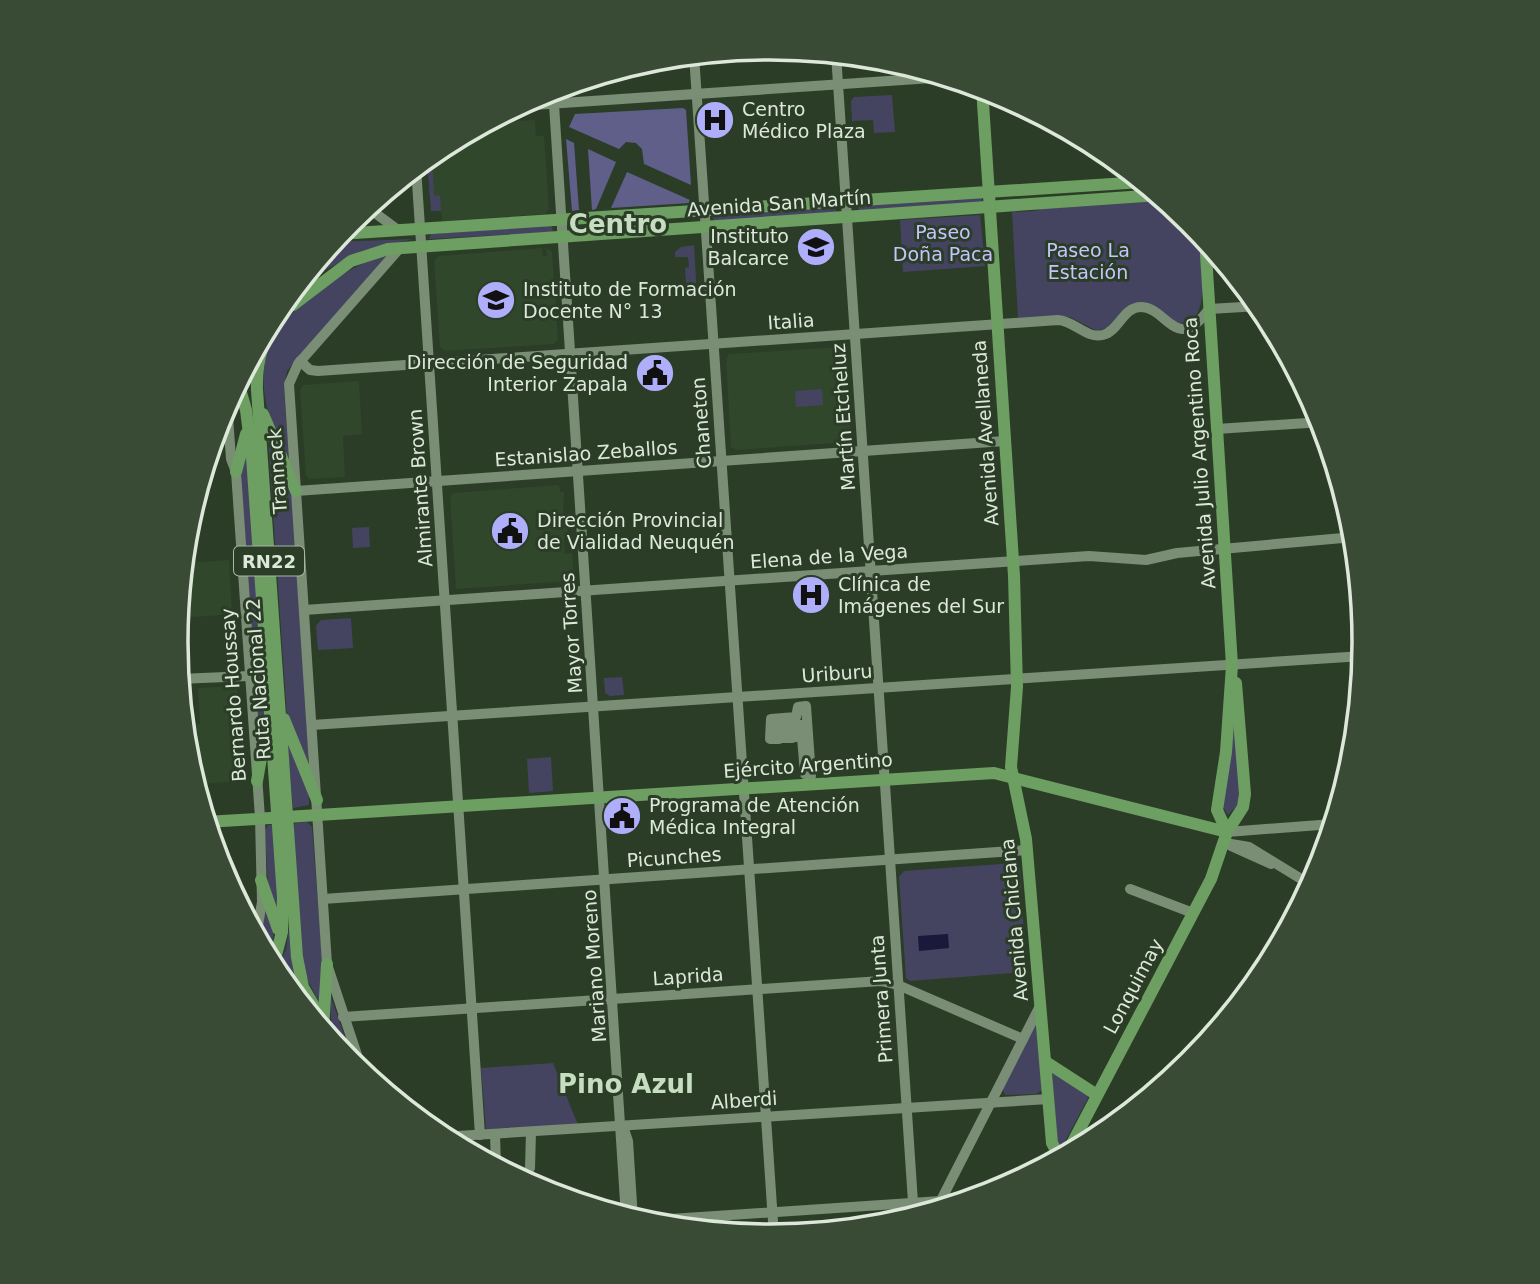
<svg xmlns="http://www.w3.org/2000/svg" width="1540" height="1284" font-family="'DejaVu Sans',sans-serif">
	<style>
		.built { fill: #30472c }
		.green { fill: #444460 }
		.forest { fill: #5f5f89 }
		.water { fill: #1b183b }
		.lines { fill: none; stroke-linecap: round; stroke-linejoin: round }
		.minor { stroke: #798e75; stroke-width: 10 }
		.major { stroke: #6c9f61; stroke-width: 12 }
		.labels { text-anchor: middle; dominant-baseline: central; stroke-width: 6; stroke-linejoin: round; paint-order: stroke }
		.shield { fill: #2b3d27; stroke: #a8b5a4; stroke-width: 2 }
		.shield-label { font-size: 18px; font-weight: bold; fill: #dde8da }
		.poi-label { font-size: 19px; fill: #dde8da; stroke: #2b3d27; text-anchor: start }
		.street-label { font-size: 19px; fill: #dde8da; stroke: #2b3d27 }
		.park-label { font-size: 19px; fill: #c4c5fc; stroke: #2b3d27 }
		.district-label { font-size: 26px; font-weight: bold; fill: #c6ddc1; stroke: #2b3d27 }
		.rim { fill: none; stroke: #dde8da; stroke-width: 3.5 }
	</style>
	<rect width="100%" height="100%" fill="#2b3d27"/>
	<g class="built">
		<path d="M535 120 536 136H544L549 209 545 214 442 221 441 211H431L427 158 440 147 485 123Z"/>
		<path d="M542 248 543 257 547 256 546 248 552 252 558 339 554 344 445 351 440 347 434 261 439 256Z"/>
		<path d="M840 347 845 351 851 437 847 442 736 450 731 447 726 359 729 354Z"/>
		<path d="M359 381 362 434 343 436 345 477 310 479 306 476 300 390 304 385Z"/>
		<path d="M559 485 560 492H564L563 523H567L568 537 564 538 565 554 572 553 574 577 570 581 456 589 450 497 453 493Z"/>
		<path d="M229 560 232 614 183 618V563Z"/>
		<path d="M237 686 240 723H235L238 765H244L246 780 203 784V811L187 758 183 725 200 724 198 688Z"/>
	</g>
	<g class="green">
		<path d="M892 95 895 132 874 133 873 120 852 121 851 101 854 97Z"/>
		<path d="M432 158 434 195 440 196 441 211H431L427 159Z"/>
		<path d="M982 197V204L859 211 858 208 860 204Z"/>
		<path d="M1165 201 1197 229C1199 251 1212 312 1189 321 1184 323 1178 324 1173 321 1161 314 1153 299 1136 303 1119 307 1115 328 1097 331L1070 317 1018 319 1012 212 1035 211 1052 205Z"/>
		<path d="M835 205 837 214 714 222 713 218 715 214Z"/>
		<path d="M980 215 985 266 903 272 900 220Z"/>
		<path d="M551 225 553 232 429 239 431 234Z"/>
		<path d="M413 239 361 251 320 273 316 270 318 260 333 242Z"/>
		<path d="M694 245 697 298 687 297 685 268 689 267 688 257H675V252L681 247Z"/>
		<path d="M389 253 287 371 284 388 289 461C274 431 261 403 264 369 267 317 344 267 389 253Z"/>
		<path d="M822 389 823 405 796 407 795 391Z"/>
		<path d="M268 440 292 495 309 766 287 716Z"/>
		<path d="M247 441 265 718 258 746 240 485Z"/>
		<path d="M369 527 370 547 353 548 352 528Z"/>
		<path d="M351 618 353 648 318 650 316 626 321 620Z"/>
		<path d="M622 677 624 695 610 696 605 693 604 678Z"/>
		<path d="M1232 703 1241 801 1228 815 1220 802Z"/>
		<path d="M287 738 309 793V805L293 808Z"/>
		<path d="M551 757 553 791 529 793 527 759Z"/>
		<path d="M307 822 312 827 323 969 320 1004 304 973 293 827 295 823Z"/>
		<path d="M268 825H273L279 916 268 884 265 831Z"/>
		<path d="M1015 863 1020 868 1026 972 910 981 906 978 899 877 904 871Z"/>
		<path d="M265 902 274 932 269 961 259 942Z"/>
		<path d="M289 928 298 987H287L276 973 286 949Z"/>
		<path d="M330 994 355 1067 332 1041Z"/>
		<path d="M1036 1025 1042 1090 1036 1094 1005 1095 1002 1088Z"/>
		<path d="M553 1063 578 1125 486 1129 481 1068Z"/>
		<path d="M1052 1073 1087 1094 1088 1098 1061 1149 1058 1146Z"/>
	</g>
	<g class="forest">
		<path d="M683 108 686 110 691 185 644 164 642 149 636 143 626 142 619 149 569 127 575 114Z"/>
		<path d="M566 139 574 143 579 210 572 211Z"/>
		<path d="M588 149 616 162 596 209 592 210Z"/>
		<path d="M627 172 690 200 689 203 611 208Z"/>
	</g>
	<path class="water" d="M948 934 949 948 919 951 918 936Z"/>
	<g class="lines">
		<g class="minor">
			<path d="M836 54 914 1217"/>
			<path d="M694 55 774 1236"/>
			<path d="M553 89 626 1217"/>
			<path d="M518 106 947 77"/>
			<path d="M416 167 480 1135"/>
			<path d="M367 207 398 230"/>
			<path d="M300 361 310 370 318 371 1058 320C1075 321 1086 339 1103 335 1119 331 1123 307 1141 307 1167 307 1176 355 1209 309L1260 306"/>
			<path d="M227 402 231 459 236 472 260 818 262 902 256 937"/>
			<path d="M1217 429 1322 422"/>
			<path d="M296 491 1005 441"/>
			<path d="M304 610 1089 556 1146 560 1177 553 1354 537"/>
			<path d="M179 679 249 676"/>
			<path d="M806 706 811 776 805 774 801 725 798 726 799 737H795L794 726H791L792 738H789L788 726H785L786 738H783L782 727H778L779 739H770L771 719 796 717 798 707Z"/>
			<path d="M312 725 1363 656"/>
			<path d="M1227 832 1333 824"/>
			<path d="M1225 843 1249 847 1311 885"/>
			<path d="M1231 846 1271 864"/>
			<path d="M1130 889 1193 913"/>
			<path d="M323 899 1027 850"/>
			<path d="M343 1017 881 981 898 985 1023 1039"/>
			<path d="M363 1073 327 964 289 384 298 364 400 248"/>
			<path d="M624 1129 628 1141 633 1219"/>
			<path d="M495 1134 496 1167"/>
			<path d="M441 1137 1049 1099"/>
			<path d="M523 1181 530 1168 531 1132"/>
			<path d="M936 1210 1041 1004"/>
			<path d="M640 1221 941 1201"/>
		</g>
		<g class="major">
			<path d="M982 88 1014 576 1017 687 1011 767 1026 839 1052 1143 1060 1158"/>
			<path d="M339 234 1142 182"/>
			<path d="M1205 239 1232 665 1226 752 1217 810 1227 832"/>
			<path d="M302 293 313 266"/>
			<path d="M293 305 351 261 388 249 1159 195"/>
			<path d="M284 313C263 336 256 359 257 390L297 957 303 987 314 1006"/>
			<path d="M238 382 246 410 252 457 283 897 282 932 273 967"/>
			<path d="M263 414 296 491"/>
			<path d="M236 472 246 434"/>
			<path d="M284 719 317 800"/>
			<path d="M257 781 267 724"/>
			<path d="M206 822 994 773 1227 832"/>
			<path d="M261 880 278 929"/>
			<path d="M292 993 310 1003"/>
			<path d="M323 1031 327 964"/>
			<path d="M1046 1062 1097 1095"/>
			<path d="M1066 1155 1211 879 1227 832 1243 807 1245 794 1236 683"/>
		</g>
	</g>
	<defs>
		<g id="hospital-disc" transform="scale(2.0125)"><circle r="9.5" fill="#afaefa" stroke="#2b3d27"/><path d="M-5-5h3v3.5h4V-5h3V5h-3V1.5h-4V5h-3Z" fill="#111"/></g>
		<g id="university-disc" transform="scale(2.0125)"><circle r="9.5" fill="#afaefa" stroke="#2b3d27"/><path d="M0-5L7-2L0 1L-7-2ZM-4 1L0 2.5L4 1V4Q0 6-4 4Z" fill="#111"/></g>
		<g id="civic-disc" transform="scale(2.0125)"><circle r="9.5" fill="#afaefa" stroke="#2b3d27"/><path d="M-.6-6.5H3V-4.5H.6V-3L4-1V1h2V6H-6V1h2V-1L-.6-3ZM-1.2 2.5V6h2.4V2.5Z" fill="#111"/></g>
	</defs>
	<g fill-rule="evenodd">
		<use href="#hospital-disc" x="715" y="120"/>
		<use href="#university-disc" x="816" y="247"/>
		<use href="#university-disc" x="496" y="300"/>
		<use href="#civic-disc" x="655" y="373"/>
		<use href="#civic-disc" x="510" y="531"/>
		<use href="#hospital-disc" x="811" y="595"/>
		<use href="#civic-disc" x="622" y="816"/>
	</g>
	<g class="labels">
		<rect class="shield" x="234" y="546.5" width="70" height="29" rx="5"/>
		<g class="shield-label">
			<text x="269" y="561">RN22</text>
		</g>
		<g class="poi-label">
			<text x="742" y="109">Centro<tspan x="742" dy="22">Médico Plaza</tspan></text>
			<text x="789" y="236" text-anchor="end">Instituto<tspan x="789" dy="22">Balcarce</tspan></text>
			<text x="523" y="289">Instituto de Formación<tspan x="523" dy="22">Docente N° 13</tspan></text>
			<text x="628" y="362" text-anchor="end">Dirección de Seguridad<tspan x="628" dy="22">Interior Zapala</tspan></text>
			<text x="537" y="520">Dirección Provincial<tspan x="537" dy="22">de Vialidad Neuquén</tspan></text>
			<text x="838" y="584">Clínica de<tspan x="838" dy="22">Imágenes del Sur</tspan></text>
			<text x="649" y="805">Programa de Atención<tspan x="649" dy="22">Médica Integral</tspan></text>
		</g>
		<g class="street-label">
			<text transform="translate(779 203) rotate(-4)">Avenida San Martín</text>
			<text transform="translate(791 321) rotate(-4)">Italia</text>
			<text transform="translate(843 417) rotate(-94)">Martín Etcheluz</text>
			<text transform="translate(701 423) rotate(-94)">Chaneton</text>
			<text transform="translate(985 433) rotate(-94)">Avenida Avellaneda</text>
			<text transform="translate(586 453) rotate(-4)">Estanislao Zeballos</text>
			<text transform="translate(1199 453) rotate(-94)">Avenida Julio Argentino Roca</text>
			<text transform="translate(277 471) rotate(-94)">Trannack</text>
			<text transform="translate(420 488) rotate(-94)">Almirante Brown</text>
			<text transform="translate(829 556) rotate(-4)">Elena de la Vega</text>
			<text transform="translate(571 633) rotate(-94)">Mayor Torres</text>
			<text transform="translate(837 673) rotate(-4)">Uriburu</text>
			<text transform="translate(258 679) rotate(-94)">Ruta Nacional 22</text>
			<text transform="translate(233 695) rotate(-94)">Bernardo Houssay</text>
			<text transform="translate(808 765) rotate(-4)">Ejército Argentino</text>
			<text transform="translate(674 857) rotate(-4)">Picunches</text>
			<text transform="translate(1014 920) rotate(-95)">Avenida Chiclana</text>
			<text transform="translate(594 966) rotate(-94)">Mariano Moreno</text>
			<text transform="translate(688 976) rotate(-4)">Laprida</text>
			<text transform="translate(1133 986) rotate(-62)">Lonquimay</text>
			<text transform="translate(881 999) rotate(-94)">Primera Junta</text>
			<text transform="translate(744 1100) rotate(-4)">Alberdi</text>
		</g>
		<g class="park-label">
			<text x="943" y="232">Paseo<tspan x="943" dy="22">Doña Paca</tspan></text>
			<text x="1088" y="250">Paseo La<tspan x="1088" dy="22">Estación</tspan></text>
		</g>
		<g class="district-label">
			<text x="618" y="224">Centro</text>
			<text x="626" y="1084">Pino Azul</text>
		</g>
	</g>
	<path d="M0 0H1540V1284H0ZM188 642a582 582 0 1 1 1164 0a582 582 0 1 1-1164 0Z" fill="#394b35" fill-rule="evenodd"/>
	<path class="rim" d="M188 642a582 582 0 1 1 1164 0a582 582 0 1 1-1164 0Z"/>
</svg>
